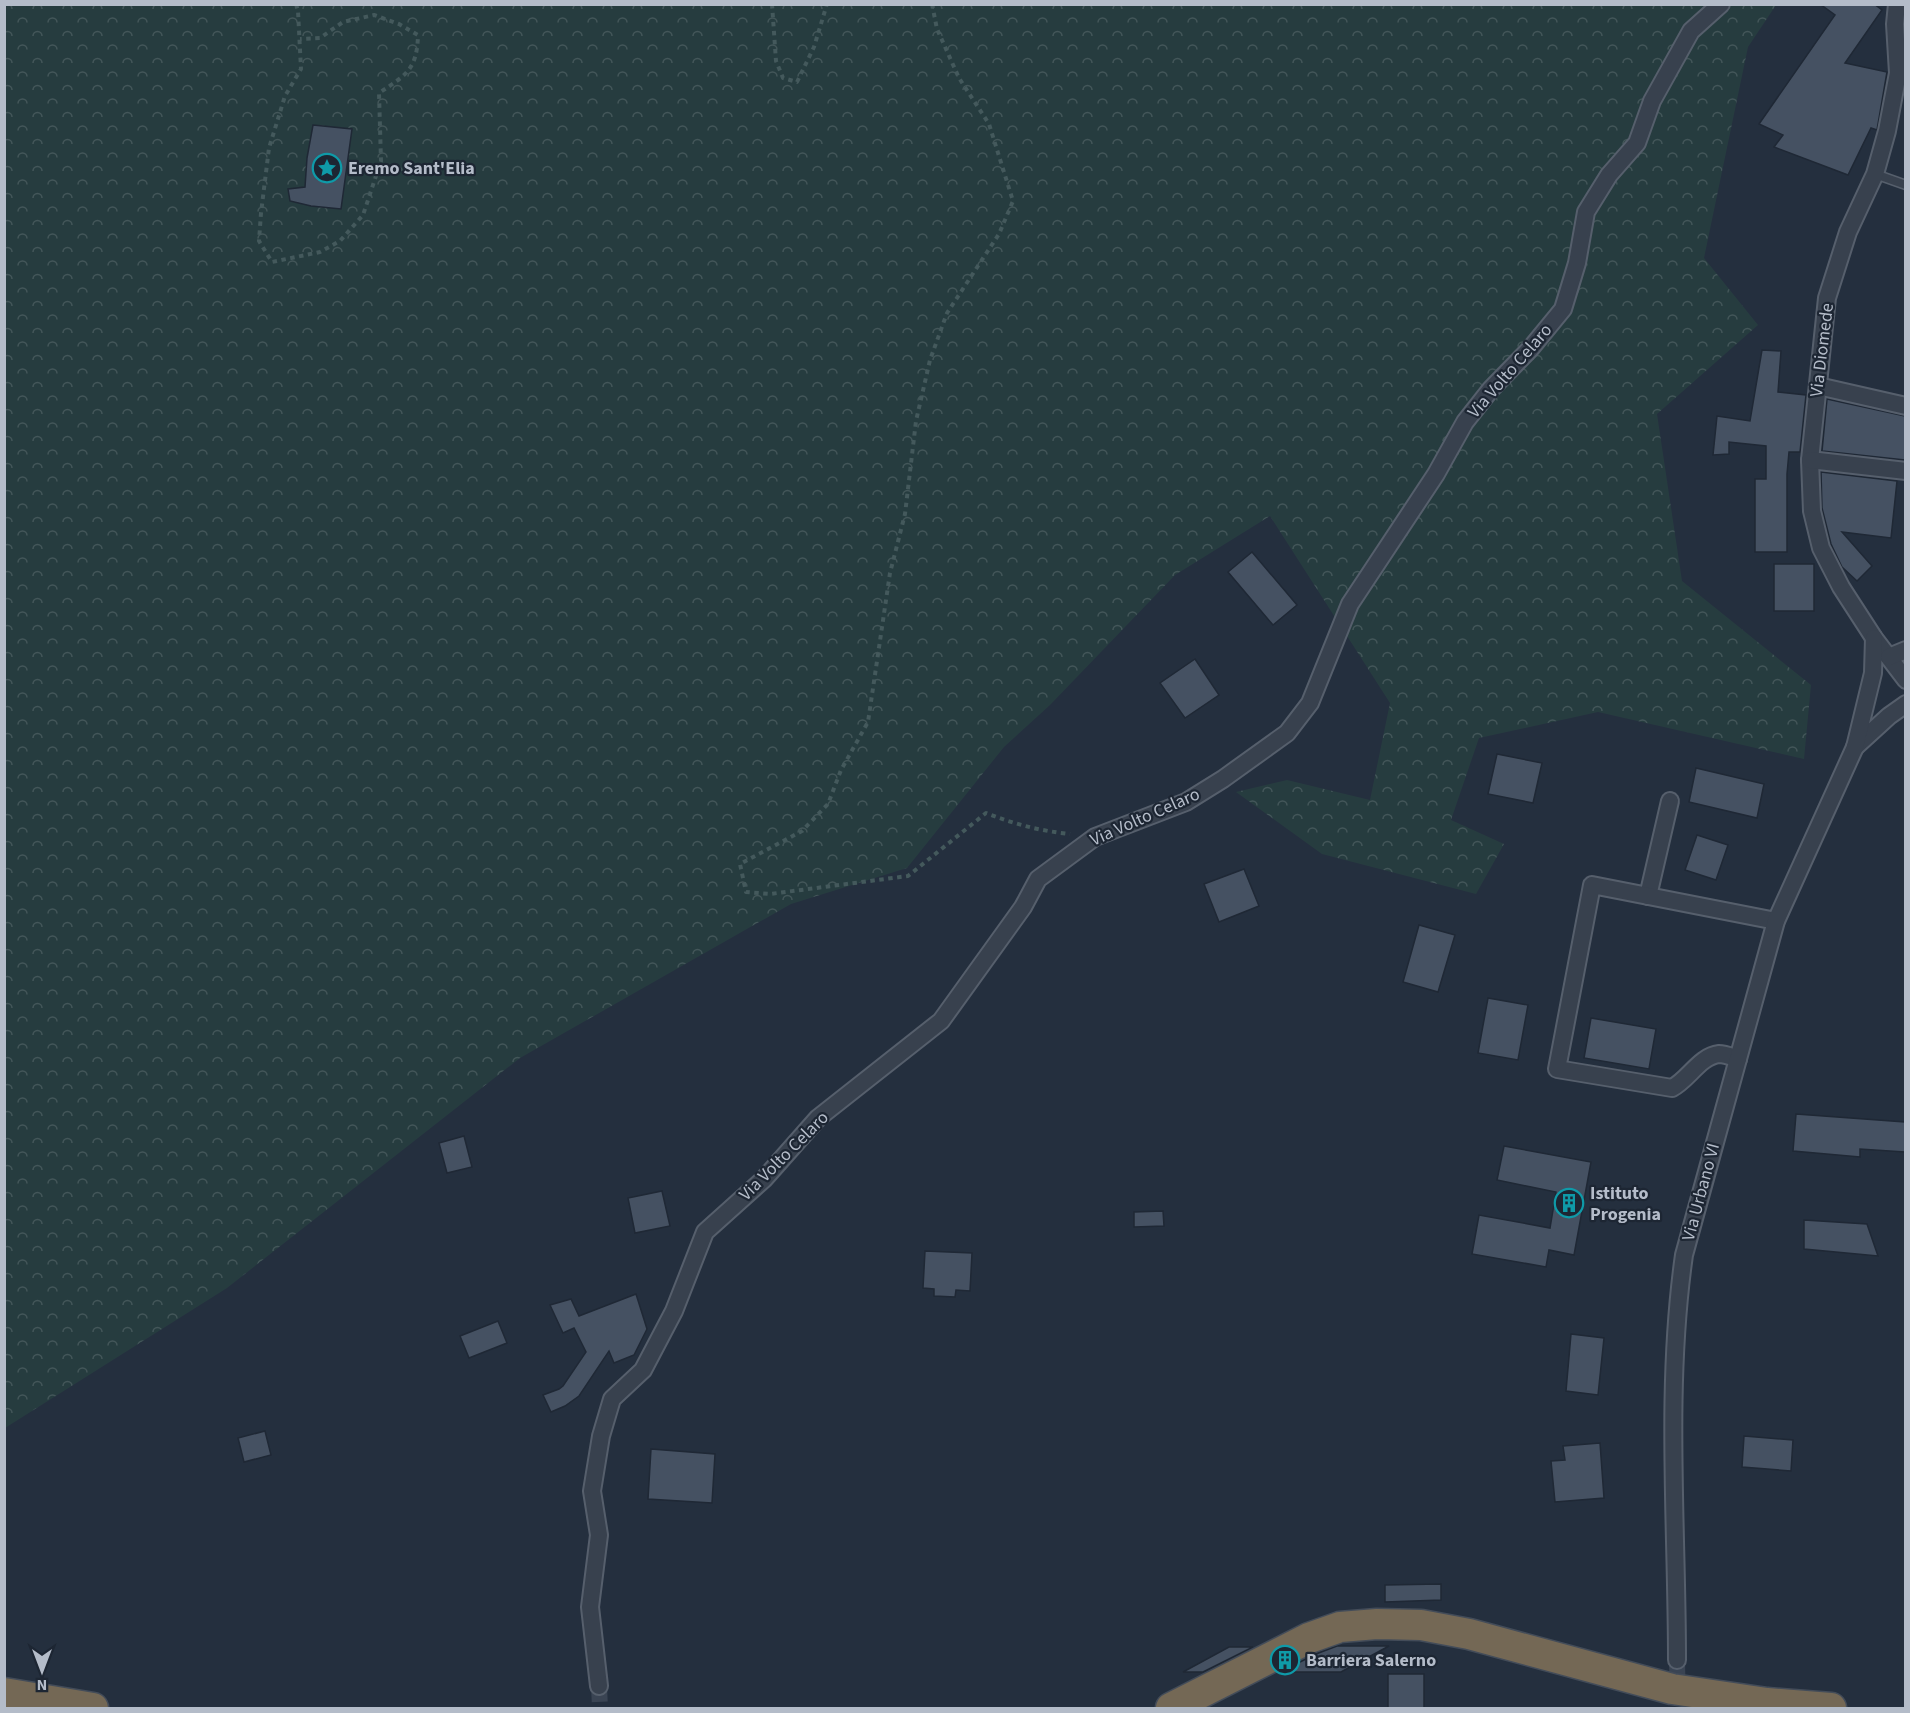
<svg xmlns="http://www.w3.org/2000/svg" width="1910" height="1713" font-family="'Source Sans 3',sans-serif">
	<style>
		.forest { fill: url(#forest-crowns) }
		.building { fill: #455162; stroke: #1f2835; stroke-width: 1.5 }
		.lines { fill: none; stroke-linecap: round; stroke-linejoin: round }
		.street-tunnel { stroke: #3a4453; stroke-width: 16; stroke-dasharray: 16 8; stroke-linecap: butt }
		.lane-casing { stroke: #565f6c; stroke-width: 11 }
		.street-casing { stroke: #565f6c; stroke-width: 20 }
		.highway-casing { stroke: #434c59; stroke-width: 33 }
		.path { stroke: #44595c; stroke-width: 4; stroke-dasharray: 4.5 4.5; stroke-linecap: butt }
		.lane { stroke: #38414e; stroke-width: 8 }
		.street { stroke: #38414e; stroke-width: 16 }
		.highway { stroke: #746855; stroke-width: 30 }
		.labels { text-anchor: middle; dominant-baseline: central; stroke-width: 4.5; stroke-linejoin: round; paint-order: stroke }
		.poi-label { font-size: 18px; font-weight: bold; fill: #b4bcc9; stroke: #1d2633; text-anchor: start }
		.street-label { font-size: 18px; fill: #b4bcc9; stroke: #1d2633 }
	</style>
	<defs>
		<pattern id="forest-crowns" width="20" height="18" patternUnits="userSpaceOnUse" patternTransform="scale(1.5)"><rect width="20" height="18" fill="#263c3f"/><path d="M2 6a3 3 0 1 1 6 0M12 15a3 3 0 1 1 6 0" fill="none" stroke="#435659"/></pattern>
	</defs>
	<rect width="100%" height="100%" fill="#242f3e"/>
	<path class="forest" d="M5 5H1776L1748 47 1704 258 1758 325 1657 414 1682 581 1811 685 1804 759 1598 712 1479 738 1451 820 1504 844 1476 894 1322 854 1236 792 1287 780 1370 800 1390 703 1270 516 1175 575 1050 705 1004 747 907 868 791 904 520 1058 227 1288 5 1428Z"/>
	<g class="building">
		<path d="M1820 4H1874L1882 10 1845 63 1887 72 1877 130 1871 128 1848 175 1774 147 1783 135 1759 124 1835 15Z"/>
		<path d="M313 125 352 129 341 209 311 206 290 201 288 189 305 187 307 158Z"/>
		<path d="M1762 350 1781 351 1778 392 1806 395 1800 452H1789L1787 474V552H1755V479H1766V446L1729 442V454L1713 455 1717 416 1750 421Z"/>
		<path d="M1827 399 1905 416V460L1822 451Z"/>
		<path d="M1821 472 1897 481 1891 538 1842 532 1872 566 1857 581 1842 567 1831 544 1822 508Z"/>
		<path d="M1252 552 1297 605 1273 625 1228 572Z"/>
		<rect x="1774" y="564" width="40" height="47"/>
		<path d="M1195 659 1219 695 1185 718 1160 683Z"/>
		<path d="M1497 754 1542 763 1533 803 1488 794Z"/>
		<path d="M1696 768 1764 784 1757 818 1689 802Z"/>
		<path d="M1697 835 1728 845 1716 880 1685 870Z"/>
		<path d="M1244 869 1259 906 1219 922 1204 884Z"/>
		<path d="M1419 925 1455 935 1438 992 1403 982Z"/>
		<path d="M1488 998 1528 1005 1518 1060 1478 1053Z"/>
		<path d="M1591 1018 1656 1029 1649 1069 1584 1058Z"/>
		<path d="M1796 1114 1905 1122V1152L1860 1149V1157L1793 1151Z"/>
		<path d="M464 1136 472 1167 447 1173 439 1143Z"/>
		<path d="M1504 1146 1591 1162 1574 1255 1549 1250 1546 1267 1472 1254 1479 1215 1550 1228 1556 1192 1497 1180Z"/>
		<path d="M662 1191 670 1226 635 1233 628 1198Z"/>
		<path d="M1163 1211 1164 1226 1134 1227V1212Z"/>
		<path d="M1804 1220 1867 1224 1878 1256 1804 1249Z"/>
		<path d="M925 1251 972 1253 970 1291 956 1290 955 1297 934 1296V1289L923 1288Z"/>
		<path d="M636 1294 647 1329 634 1355 614 1363 609 1351 579 1396 565 1406 551 1412 543 1395 559 1389 563 1386 586 1352 574 1328 563 1333 550 1305 571 1299 579 1316Z"/>
		<path d="M498 1321 507 1343 469 1358 460 1336Z"/>
		<path d="M1571 1334 1604 1338 1598 1395 1566 1391Z"/>
		<path d="M265 1431 271 1455 244 1462 238 1438Z"/>
		<path d="M1744 1436 1793 1440 1791 1471 1742 1467Z"/>
		<path d="M1600 1443 1604 1498 1555 1502 1551 1461 1565 1460 1563 1446Z"/>
		<path d="M651 1449 715 1454 712 1503 648 1499Z"/>
		<path d="M1441 1584V1600L1385 1602V1585Z"/>
		<path d="M1337 1646H1389L1341 1672H1280L1316 1654Z"/>
		<path d="M1229 1647H1253L1203 1672H1183Z"/>
		<rect x="1388" y="1674" width="36" height="34"/>
	</g>
	<g class="lines">
		<g class="street-tunnel">
			<path d="M1677 1660 1678 1708"/>
			<path d="M599 1686 600 1708"/>
		</g>
		<g class="lane-casing">
			<path id="lane" d="M1875 174 1906 185"/>
		</g>
		<g class="street-casing">
			<g id="street">
				<path d="M1897 4 1895 24 1898 73 1887 131 1875 174 1848 232 1827 298 1810 460 1812 511 1821 548 1841 587 1874 638 1906 680"/>
				<path d="M1818 386 1906 406"/>
				<path d="M1810 460 1906 471"/>
				<path d="M1889 657 1906 650"/>
				<path d="M1855 747 1889 716 1906 704"/>
				<path d="M1648 896 1670 801"/>
				<path d="M1738 1059C1732 1057 1725 1054 1719 1054 1700 1056 1688 1080 1672 1088L1557 1069 1592 885 1776 921"/>
				<path d="M1677 1660C1677 1525 1665 1389 1684 1255L1776 921 1855 747 1873 673 1874 638"/>
				<path d="M599 1686 590 1607 599 1535 592 1491 601 1436 612 1399 643 1370 674 1311 705 1232 764 1179 818 1118 941 1021 1023 907 1038 879 1095 837 1186 802 1223 779 1287 733 1310 703 1350 604 1436 474 1465 422 1491 389 1531 348 1563 309 1577 263 1586 212 1609 175 1637 143 1652 101 1691 31 1721 4"/>
			</g>
		</g>
		<g class="highway-casing">
			<g id="highway">
				<path d="M4 1693 93 1708"/>
				<path d="M1171 1708 1309 1638 1340 1627 1377 1624 1421 1625 1469 1634 1672 1689 1767 1703 1831 1708"/>
			</g>
		</g>
		<g class="path">
			<path d="M296 4 298 11 301 69 285 96 269 148 261 213 259 241 272 262 320 252 340 241 363 215 381 161 379 93C406 75 417 70 418 35L399 24 374 15 343 22 320 38 300 39"/>
			<path d="M772 4 776 61 783 78 797 82 814 47 827 4"/>
			<path d="M932 4 937 29 959 78 989 124 1013 201 999 234 947 313 930 360 916 421 905 514 890 573 868 722 841 770 828 804 802 831 740 864 746 892 770 894 908 876 986 813C1014 824 1040 831 1070 834"/>
		</g>
		<use href="#lane" class="lane"/>
		<use href="#street" class="street"/>
		<use href="#highway" class="highway"/>
	</g>
	<defs>
		<g id="sight-ring" transform="scale(1.5)"><circle r="9.5" fill="#1d2633" stroke="#0f9aa8" stroke-width="1.5"/><path d="M0-6L1.8-2.2L6-1.7L2.9 1.2L3.7 5.4L0 3.3L-3.7 5.4L-2.9 1.2L-6-1.7L-1.8-2.2Z" fill="#0f9aa8"/></g>
		<g id="building-ring" transform="scale(1.5)"><circle r="9.5" fill="#1d2633" stroke="#0f9aa8" stroke-width="1.5"/><path d="M-4-6H4V6H1V3H-1V6H-4ZM-2.5-4.3h1.7v1.8h-1.7ZM.8-4.3h1.7v1.8H.8ZM-2.5-1h1.7V.8h-1.7ZM.8-1h1.7V.8H.8Z" fill="#0f9aa8"/></g>
	</defs>
	<g fill-rule="evenodd">
		<use href="#sight-ring" x="327" y="168"/>
		<use href="#building-ring" x="1569" y="1203"/>
		<use href="#building-ring" x="1285" y="1660"/>
	</g>
	<g class="labels">
		<g class="poi-label">
			<text x="348" y="168">Eremo Sant'Elia</text>
			<text x="1590" y="1193">Istituto<tspan x="1590" dy="21">Progenia</tspan></text>
			<text x="1306" y="1660">Barriera Salerno</text>
		</g>
		<g class="street-label">
			<text transform="translate(1822 350) rotate(-83)">Via Diomede</text>
			<text transform="translate(1510 371) rotate(-49)">Via Volto Celaro</text>
			<text transform="translate(1145 817) rotate(-24)">Via Volto Celaro</text>
			<text transform="translate(784 1156) rotate(-45)">Via Volto Celaro</text>
			<text transform="translate(1701 1192) rotate(-75)">Via Urbano VI</text>
		</g>
	</g>
	<rect width="1910" height="1713" fill="none" stroke="#b4bcc9" stroke-width="12"/>
	<g transform="translate(42 1671) rotate(180)" stroke="#1d2633" stroke-width="4.5" paint-order="stroke">
	<path d="M0-4.5L10 22L0 15L-10 22Z" fill="#b4bcc9"/>
	<text y="-9" font-size="16" font-weight="bold" text-anchor="middle" fill="#b4bcc9">N</text>
	</g>
</svg>
